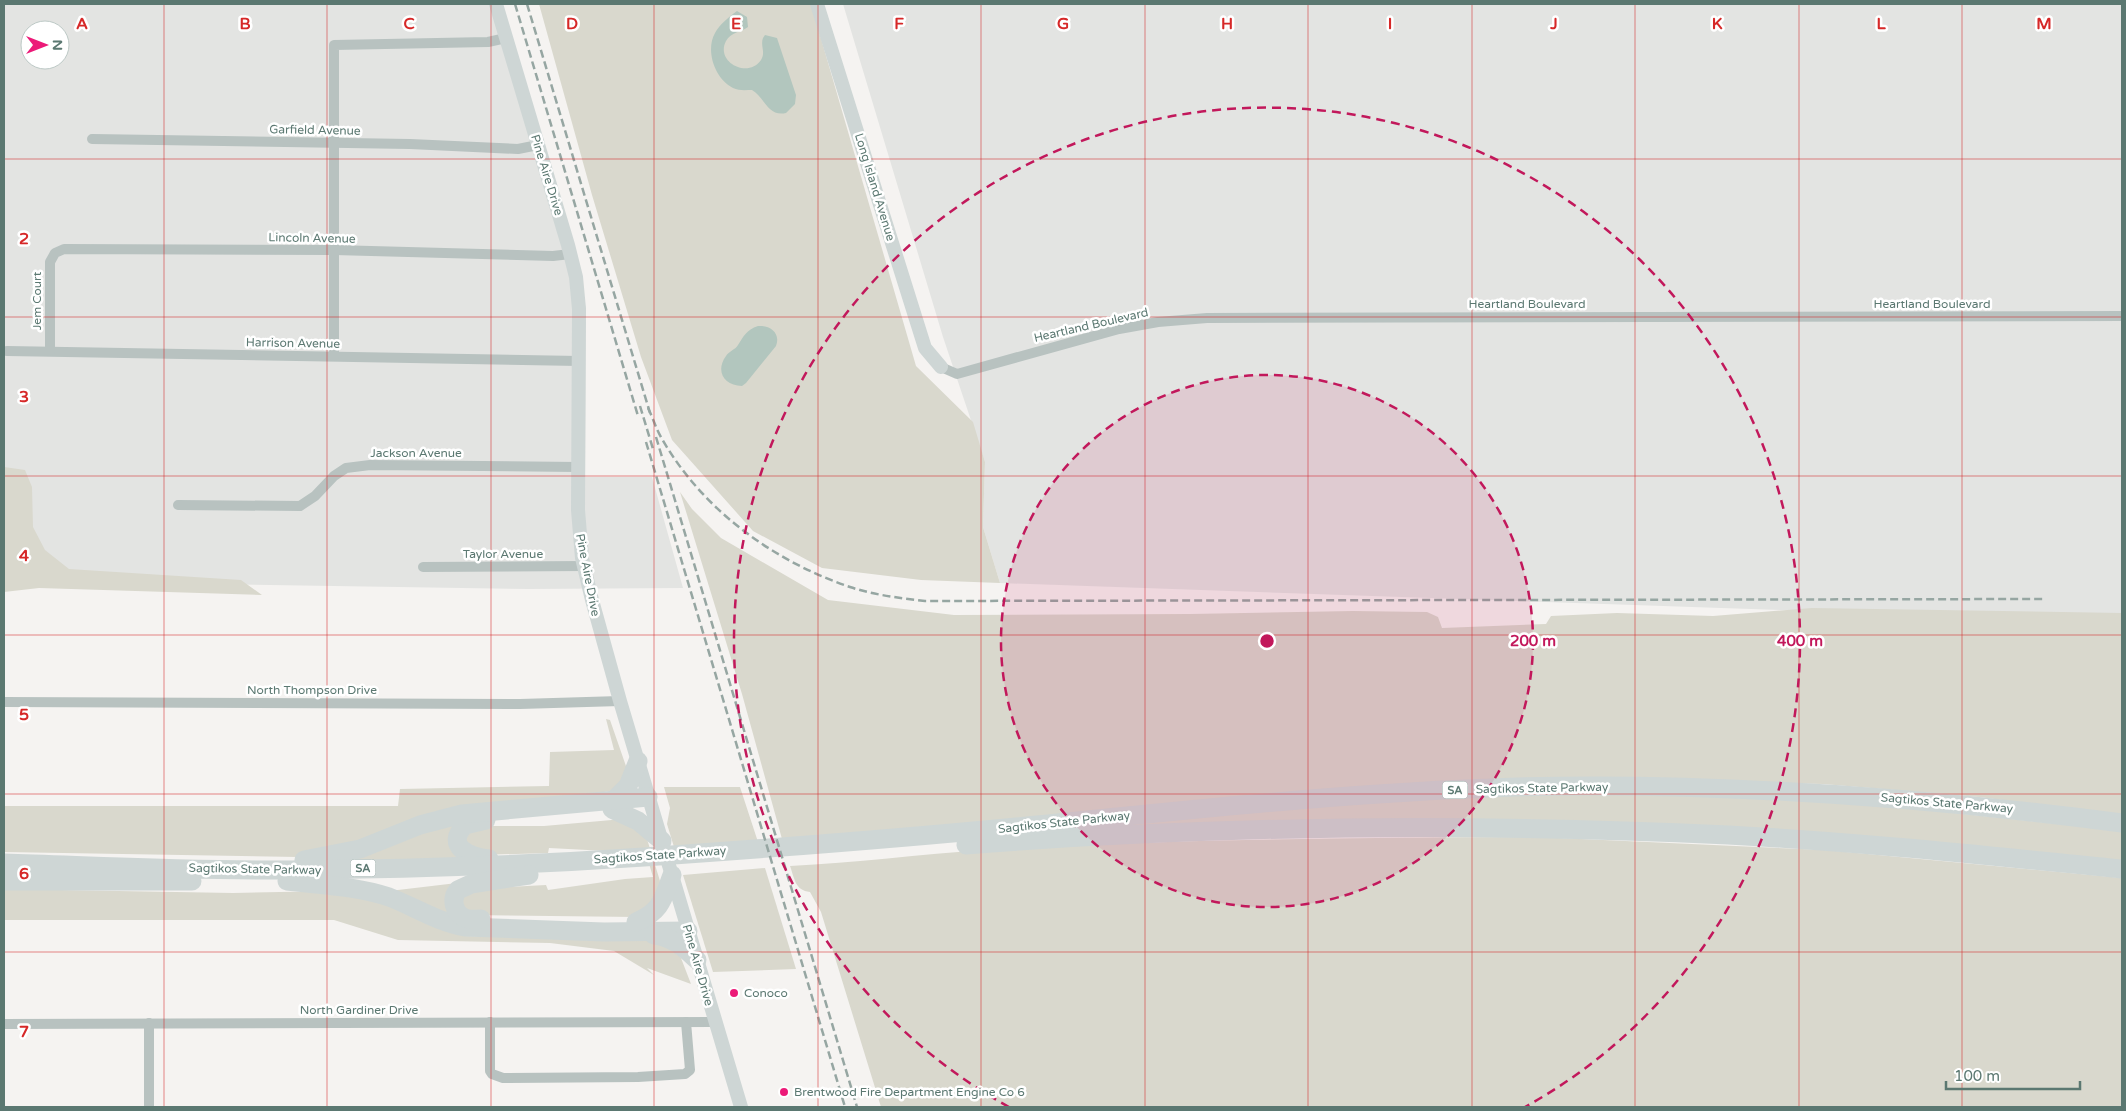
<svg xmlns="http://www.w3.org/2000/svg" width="2126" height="1111" font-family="'Varela Round',sans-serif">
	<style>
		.built { fill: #e3e4e2; fill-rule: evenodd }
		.green { fill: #d9d8cd }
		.water { fill: #b2c6be }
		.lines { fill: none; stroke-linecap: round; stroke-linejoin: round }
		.street { stroke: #b8c2c0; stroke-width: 10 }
		.secondary { stroke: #ced6d5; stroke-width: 14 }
		.highway { stroke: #ced6d5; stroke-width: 19 }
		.rail { stroke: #96a6a2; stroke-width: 2.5; stroke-dasharray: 8 4; stroke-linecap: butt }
		.grid { fill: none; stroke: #d62828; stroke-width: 1; stroke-opacity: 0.55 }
		.ring { fill: none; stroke: #c2185b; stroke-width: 2.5; stroke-dasharray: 9 6 }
		.poi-dot { fill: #ec1a78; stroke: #fff; stroke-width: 2 }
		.labels { text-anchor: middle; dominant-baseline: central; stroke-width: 5; stroke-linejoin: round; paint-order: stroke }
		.shield { fill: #fff; stroke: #8ca09c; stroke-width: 1 }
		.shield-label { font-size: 11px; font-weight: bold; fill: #5b7871 }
		.street-label { font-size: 12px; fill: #5b7871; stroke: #fff }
		.poi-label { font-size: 12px; fill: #5b7871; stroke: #fff; text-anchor: start }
		.grid-label { font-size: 16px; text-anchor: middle; font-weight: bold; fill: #d62828; stroke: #fff; stroke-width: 5; stroke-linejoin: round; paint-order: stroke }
		.centre { fill: #c2185b; stroke: #fff; stroke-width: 2.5 }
		.ring-label { font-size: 15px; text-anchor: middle; font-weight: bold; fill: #c2185b; stroke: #fff; stroke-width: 5; stroke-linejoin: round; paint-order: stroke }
	</style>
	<rect width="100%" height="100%" fill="#f5f3f1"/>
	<g class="built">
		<path d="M4 4H496L576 277 586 308 585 477H652L683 588 528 589 4 581ZM30 30H60V60H30Z"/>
		<path d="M843 4H2122V622L1000 583 983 527 985 462 943 337Z"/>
	</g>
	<g class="green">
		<path d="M539 4H811L916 366 973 422 985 462 983 527 1000 583 921 580 822 568 753 531 672 440 641 357 592 195Z"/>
		<path d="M4 467 25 470 32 487 33 527 45 550 69 569 241 580 262 595 39 588 4 592Z"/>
		<path d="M680 492 692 509 721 538 828 600 954 615 1190 614 1353 611 1427 612 1438 617 1442 628 1546 624 1551 616 1617 613 1713 616 1812 608 2122 613V815L1979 797 1823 784 1661 780 782 839 742 694Z"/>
		<path d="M606 719 610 720 627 769 619 789 379 838 298 857 4 852V806H398L400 789 549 786 550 752 614 750Z"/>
		<path d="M664 787H740L758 842 674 847 667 824 670 808Z"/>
		<path d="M1599 792 1786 795 2122 831V863L1980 846 1103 827 1249 809 1423 799Z"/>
		<path d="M463 816 464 860 333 863Z"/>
		<path d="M623 819 647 839 660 881 658 898 636 917 467 915 457 899 470 889 546 885 548 890 625 879 653 877 645 850 626 852 549 848 548 853 477 855 462 845 474 826H544Z"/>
		<path d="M1537 837 1825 850 2122 878V1107H881L821 912 810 892C795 890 795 880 790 866 855 863 920 854 986 850 1170 839 1353 838 1537 837Z"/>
		<path d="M765 868 796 969 713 972 683 875Z"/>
		<path d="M457 883 454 915 381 892Z"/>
		<path d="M4 889 233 893 333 891 381 901 433 926 464 936 661 940 681 958 691 984 647 968 654 975 614 951 550 943 398 940 334 920H4Z"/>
	</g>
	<g class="water">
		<path d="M737 11 747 17 748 27C741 32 731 32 726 41 715 62 748 79 761 60 766 52 760 46 763 38L765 35 777 38 796 95 795 104 786 113C768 117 765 98 752 90 746 90 739 91 733 88 715 79 705 51 715 33 719 25 729 17 737 11Z"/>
		<path d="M758 326C770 325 781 333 776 346L746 383 742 386C724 386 715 371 726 356 729 351 735 350 738 345 744 336 746 330 758 326Z"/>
	</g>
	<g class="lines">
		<g class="street">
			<path d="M92 139 410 144 518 149 538 145"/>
			<path d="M7 351 579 361"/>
			<path d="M50 351V262L55 253 64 249 334 250 553 256 570 254"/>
			<path d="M334 356V45L488 42 506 38"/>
			<path d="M941 367 957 374 1119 329 1158 322 1207 318 2122 316"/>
			<path d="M178 505 300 506 315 496 334 476 346 468 370 465 578 467"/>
			<path d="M423 567 584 566"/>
			<path d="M4 702 520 704 620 701"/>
			<path d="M490 1022V1071L492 1074 503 1078 638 1077 685 1074 690 1070 686 1022"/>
			<path d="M4 1024 715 1022"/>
			<path d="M149 1107V1023"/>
		</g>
		<g class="secondary">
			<path d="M496 4 568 245 576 277 579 309 578 510 582 558 592 600 620 701 741 1107"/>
			<path d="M817 4 925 348 941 367"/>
		</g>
		<g class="highway">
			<path d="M614 800 628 786 638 761"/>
			<path d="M612 809 638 821 662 841"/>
			<path d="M486 820 465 825C444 847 470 857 489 859"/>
			<path d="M966 845C1219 825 1474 823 1728 835 1860 842 1991 856 2122 869"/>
			<path d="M304 860 360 849 420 825 462 814 648 797"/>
			<path d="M4 863C100 866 196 871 292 870 409 869 527 865 644 857 775 848 906 838 1037 825 1196 809 1356 792 1516 787 1719 782 1921 797 2122 823"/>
			<path d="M4 881H192"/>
			<path d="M287 881C321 885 357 886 389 897 415 907 437 922 465 927L604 932 688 931"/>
			<path d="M481 919C476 919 470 920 465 918 453 913 451 898 458 890L471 884 529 875"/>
			<path d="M636 922C661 912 663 899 672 875"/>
			<path d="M654 935C673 937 684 948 697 960"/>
		</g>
		<g class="rail">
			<path d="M515 4 638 416"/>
			<path d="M527 4 650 413"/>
			<path d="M640 406 653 449"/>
			<path d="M648 408C653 418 656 429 662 439 703 510 773 561 850 587 874 595 899 598 925 601L2044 599"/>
			<path d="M656 437 857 1107"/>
			<path d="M646 442 845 1107"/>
		</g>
	</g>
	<path class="grid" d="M164 4V1107M327 4V1107M491 4V1107M654 4V1107M818 4V1107M981 4V1107M1145 4V1107M1308 4V1107M1472 4V1107M1635 4V1107M1799 4V1107M1962 4V1107M4 159H2122M4 317H2122M4 476H2122M4 635H2122M4 794H2122M4 952H2122"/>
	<circle cx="1267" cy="641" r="266" fill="#c2185b" fill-opacity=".12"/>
	<g class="ring">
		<circle cx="1267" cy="641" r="266"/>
		<path d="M1009 1107A533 533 0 1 1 1525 1107"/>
	</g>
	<g class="poi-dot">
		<circle cx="734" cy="993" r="5"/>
		<circle cx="784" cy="1092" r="5"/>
	</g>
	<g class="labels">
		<g class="shield">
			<rect x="1442.5" y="781.5" width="25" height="17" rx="4"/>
			<rect x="350.5" y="859.5" width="25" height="17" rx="4"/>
		</g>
		<g class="shield-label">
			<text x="1455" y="790">SA</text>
			<text x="363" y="868">SA</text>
		</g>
		<g class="street-label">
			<text transform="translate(315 130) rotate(1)">Garfield Avenue</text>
			<text transform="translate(547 175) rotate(73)">Pine Aire Drive</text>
			<text transform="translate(875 187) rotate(73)">Long Island Avenue</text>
			<text transform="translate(312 238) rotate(1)">Lincoln Avenue</text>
			<text transform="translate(37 301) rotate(-90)">Jem Court</text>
			<text x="1527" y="304">Heartland Boulevard</text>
			<text x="1932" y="304">Heartland Boulevard</text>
			<text transform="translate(1091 325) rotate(-13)">Heartland Boulevard</text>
			<text transform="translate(293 343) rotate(1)">Harrison Avenue</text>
			<text x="416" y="453">Jackson Avenue</text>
			<text x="503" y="554">Taylor Avenue</text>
			<text transform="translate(588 575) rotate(79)">Pine Aire Drive</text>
			<text x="312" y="690">North Thompson Drive</text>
			<text transform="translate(1542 788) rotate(-1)">Sagtikos State Parkway</text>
			<text transform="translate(1947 803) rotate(5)">Sagtikos State Parkway</text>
			<text transform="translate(1064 822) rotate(-6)">Sagtikos State Parkway</text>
			<text transform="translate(660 855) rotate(-4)">Sagtikos State Parkway</text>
			<text transform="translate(255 869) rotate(1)">Sagtikos State Parkway</text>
			<text transform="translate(698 965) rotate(74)">Pine Aire Drive</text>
			<text x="359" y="1010">North Gardiner Drive</text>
		</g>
		<g class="poi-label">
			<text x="744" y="993">Conoco</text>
			<text x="794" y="1092">Brentwood Fire Department Engine Co 6</text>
		</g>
	</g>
	<g class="grid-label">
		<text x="82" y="29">A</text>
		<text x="245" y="29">B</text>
		<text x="409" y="29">C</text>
		<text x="572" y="29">D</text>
		<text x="736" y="29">E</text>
		<text x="899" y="29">F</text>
		<text x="1063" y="29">G</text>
		<text x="1227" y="29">H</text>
		<text x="1390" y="29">I</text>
		<text x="1554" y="29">J</text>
		<text x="1717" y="29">K</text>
		<text x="1881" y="29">L</text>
		<text x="2044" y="29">M</text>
		<text x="24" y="244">2</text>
		<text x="24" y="402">3</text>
		<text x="24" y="561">4</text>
		<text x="24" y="720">5</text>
		<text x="24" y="879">6</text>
		<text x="24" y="1037">7</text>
	</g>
	<circle cx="1267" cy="641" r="8" class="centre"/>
	<g class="ring-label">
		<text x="1533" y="646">200 m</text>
		<text x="1800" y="646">400 m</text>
	</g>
	<rect width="2126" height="1111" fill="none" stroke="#5b7871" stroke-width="10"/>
	<g transform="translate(45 45) rotate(90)"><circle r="24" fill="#ffffff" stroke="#bdc9c6"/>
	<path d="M0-4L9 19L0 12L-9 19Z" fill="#ec1a78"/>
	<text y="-8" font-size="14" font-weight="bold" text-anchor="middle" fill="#5b7871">N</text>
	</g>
	<path d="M1946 1081v8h134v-8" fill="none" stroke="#5b7871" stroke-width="2.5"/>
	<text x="1954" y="1081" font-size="15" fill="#5b7871" stroke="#ffffff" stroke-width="4" paint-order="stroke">100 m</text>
</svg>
